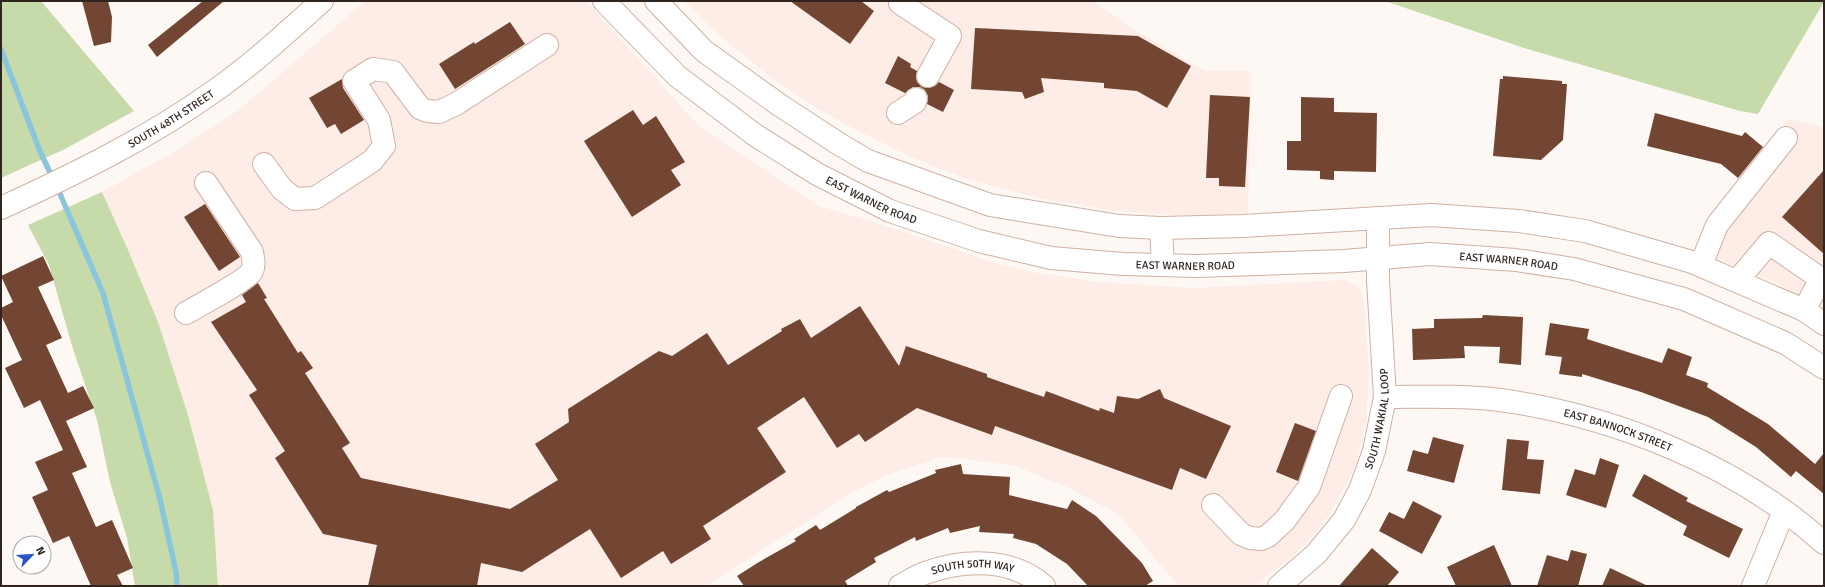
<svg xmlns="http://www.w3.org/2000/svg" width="1825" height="587" font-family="Signika,sans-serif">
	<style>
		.built { fill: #fdede6 }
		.green { fill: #c7daaa }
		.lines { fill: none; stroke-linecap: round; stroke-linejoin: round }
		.stream { stroke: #8ac5dc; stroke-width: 5.5 }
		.building { fill: #724633 }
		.minor-casing { stroke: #cfb0a3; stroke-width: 24 }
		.major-casing { stroke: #cfb0a3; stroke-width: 24 }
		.minor { stroke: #fff; stroke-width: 22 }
		.major { stroke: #fff; stroke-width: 22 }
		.labels { text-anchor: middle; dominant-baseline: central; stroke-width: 4; stroke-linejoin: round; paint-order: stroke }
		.street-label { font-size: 11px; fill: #30241f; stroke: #fff }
	</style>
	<rect width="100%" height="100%" fill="#fef8f5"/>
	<g class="built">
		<path d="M365 1H586L701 128 819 206 883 225 995 263 1038 273 1097 282 1194 288 1345 280 1356 285 1361 291 1365 311 1369 372 1366 422 1355 468 1328 517 1297 553 1254 586H1178L1119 515 1069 488 1015 466 966 459 940 457 885 476 849 494 707 586H218L213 510 188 415 158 322 102 192 184 146 240 109Z"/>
		<path d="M684 1H1094L1129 26 1205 71H1251L1248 213 1183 216 1114 211 1030 196 961 177 909 156 854 129 808 103 765 73 718 34Z"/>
		<path d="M1789 119 1824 127V308L1766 278 1695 249 1702 231Z"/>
	</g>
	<g class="green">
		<path d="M1 1H41L134 111 65 149 1 178Z"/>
		<path d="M1385 1H1824V2L1758 114 1740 111 1521 47Z"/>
		<path d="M102 192 128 250 158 322 188 415 213 510 218 586H135L127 538 110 482 97 420 72 346 49 265 28 225Z"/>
	</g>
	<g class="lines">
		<g class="stream">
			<path d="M1 49 39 149 53 179"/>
			<path d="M57 187 103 293 160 499 176 572 177 586"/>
		</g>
	</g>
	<g class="building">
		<path d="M82 1H108L112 17 111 42 94 46Z"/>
		<path d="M203 1H224L157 57 148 45Z"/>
		<path d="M790 1H861L874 11 850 44Z"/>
		<path d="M510 22 525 44 455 89 439 64 474 42 475 44Z"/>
		<path d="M975 28 1138 36 1191 66 1167 108 1137 91 1104 88V83L1041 78 1044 92 1025 99 1022 92 971 89Z"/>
		<path d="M898 56 911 64 910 67 917 71 916 77 917 82 922 87 929 88 935 86 939 82 954 90 943 112 927 104 928 96 925 90 920 87H913L905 93 885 83Z"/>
		<path d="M1503 76 1562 81V84H1567L1563 140 1541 160 1493 156 1500 79H1503Z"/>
		<path d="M342 79 343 88 364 120 341 134 335 124 327 128 309 98Z"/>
		<path d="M1210 95 1250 97 1245 187 1219 186V178H1206Z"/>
		<path d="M1301 97 1334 98V112L1377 113 1376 172 1334 171V180L1320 179V171L1287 170V141H1301Z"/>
		<path d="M633 110 643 125 656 116 685 162 671 170 681 185 632 217 584 141Z"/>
		<path d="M1655 113 1742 136 1745 132 1763 147 1738 178 1721 164 1647 146Z"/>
		<path d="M1824 170V254L1782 217Z"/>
		<path d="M205 204 240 257 219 271 184 217Z"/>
		<path d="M43 256 54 280 38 287 62 338 46 345 68 393 83 386 94 408 66 421 87 467 72 473 96 527 112 520 133 568 117 575 123 586H91L69 536 53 543 32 497 48 490 35 462 63 450 40 400 24 408 5 368 22 360 1 315V308L13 302 1 276Z"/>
		<path d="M258 283 267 298 264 299 298 353 301 351 313 368 305 373 350 443 342 448 361 478 510 509 558 480 535 444 569 422 568 409 659 351 672 356 707 333 728 365 782 331 781 329 800 319 811 338 860 306 899 366 906 346 987 374V377L1044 397 1046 391 1099 411 1100 408 1114 413 1117 396 1138 399 1160 389 1164 398 1231 426 1206 479 1180 468 1172 490 995 426 992 435 917 408 865 442 859 434 837 448 804 397 757 428 786 472 703 526 711 539 671 564 663 551 621 578 590 529 522 572 481 563 477 586H368L377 545 323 534 275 458 285 451 249 395 257 390 211 322 246 302 242 295Z"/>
		<path d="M1483 315 1523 317 1521 365 1499 363 1500 347 1464 346 1465 358 1413 360 1412 329 1434 328V319L1482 318Z"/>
		<path d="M1550 323 1589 329 1587 339 1662 363 1668 348 1692 357 1686 375 1708 383 1707 387 1768 424 1815 464 1824 453V494L1796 471 1791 477 1756 447 1708 417 1641 392 1582 374V377L1559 374 1562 357 1545 355Z"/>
		<path d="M1295 423 1316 431 1298 481 1276 472Z"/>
		<path d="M1433 437 1464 445 1454 483 1407 471 1413 450 1428 454Z"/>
		<path d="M1507 439 1529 441 1527 459 1544 460 1540 494 1502 490Z"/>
		<path d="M1600 458 1619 465 1606 508 1566 495 1575 469 1595 475Z"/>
		<path d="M961 464 963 474 1010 477 1009 495 1067 509 1072 500 1096 516 1142 563 1153 581 1145 586H1088L1067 564 1036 544 1013 538 1014 534 979 532 980 526 950 533 948 528 916 541 915 537 874 558 876 562 845 581 848 586H744L737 576 759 562 796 541 794 539 816 525 820 530 856 508V507L887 490 889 492 936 473 935 470Z"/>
		<path d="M1644 474 1688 498 1686 501 1743 529 1729 558 1683 535 1687 526 1632 496Z"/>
		<path d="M1413 501 1442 516 1422 554 1379 531 1389 512 1404 519Z"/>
		<path d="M1494 545 1512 586H1456L1447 567Z"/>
		<path d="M1372 548 1399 572 1387 586H1339Z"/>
		<path d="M1571 550 1587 554 1578 586H1537L1547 555 1568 561Z"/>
		<path d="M1610 568 1648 586H1602Z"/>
	</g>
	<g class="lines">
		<g class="minor-casing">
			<g id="minor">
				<path d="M900 3 950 36 928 76"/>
				<path d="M898 113 915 102 916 99"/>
				<path d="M264 164 282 189 295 199 315 198 372 161 384 146 379 120 354 81 373 69 393 72 420 108 427 111 439 112 456 104 547 45"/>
				<path d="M1701 265 1717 225 1786 138"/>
				<path d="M1737 281 1769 243 1821 279 1804 310"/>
				<path d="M186 313C198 306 246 281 252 271 255 265 253 258 252 252L206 183"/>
				<path id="s1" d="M1385 397C1423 397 1462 395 1500 400 1615 416 1737 465 1824 543"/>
				<path d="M1213 505 1241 534 1250 538 1261 539 1268 536 1285 520 1309 487 1341 396"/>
				<path id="s2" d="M900 586C909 581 918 575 928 572 966 559 1012 558 1044 586"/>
				<path id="s3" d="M1279 586 1316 554 1344 520 1360 490 1374 451 1385 397 1378 280V218"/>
				<path d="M1753 586 1784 511"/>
			</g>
		</g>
		<g class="major-casing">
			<g id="major">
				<path id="s4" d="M604 1 677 76 755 135 817 174 890 211 979 241 1051 258 1123 264 1197 266 1344 261 1430 254 1516 260 1574 269 1684 299 1785 343 1824 368"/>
				<path d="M656 1 704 51 781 106 839 144 868 161 990 205 1119 226 1161 228 1243 226 1431 215 1519 221 1585 231 1692 262 1804 310 1824 324"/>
				<path id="s5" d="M1 208C75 174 147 139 213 92 252 65 287 32 322 1"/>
				<path d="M1161 228 1163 265"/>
			</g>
		</g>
		<use href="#minor" class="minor"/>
		<use href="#major" class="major"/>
	</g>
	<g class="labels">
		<g class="street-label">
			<text stroke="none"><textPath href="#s5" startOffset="192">SOUTH 48TH STREET</textPath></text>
			<text stroke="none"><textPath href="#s4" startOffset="336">EAST WARNER ROAD</textPath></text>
			<text stroke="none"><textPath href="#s4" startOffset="984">EAST WARNER ROAD</textPath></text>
			<text stroke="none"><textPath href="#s4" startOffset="660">EAST WARNER ROAD</textPath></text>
			<text stroke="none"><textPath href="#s3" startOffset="201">SOUTH WAKIAL LOOP</textPath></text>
			<text stroke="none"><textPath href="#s1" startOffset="237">EAST BANNOCK STREET</textPath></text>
			<text stroke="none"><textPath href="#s2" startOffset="77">SOUTH 50TH WAY</textPath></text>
		</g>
	</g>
	<rect width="1825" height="587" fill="none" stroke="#30241f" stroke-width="4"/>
	<g transform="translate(32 555) rotate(65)"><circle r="19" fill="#ffffff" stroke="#aca7a5"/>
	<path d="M0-3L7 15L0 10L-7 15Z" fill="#2a55c4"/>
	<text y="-6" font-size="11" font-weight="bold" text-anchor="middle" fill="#30241f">N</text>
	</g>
</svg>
